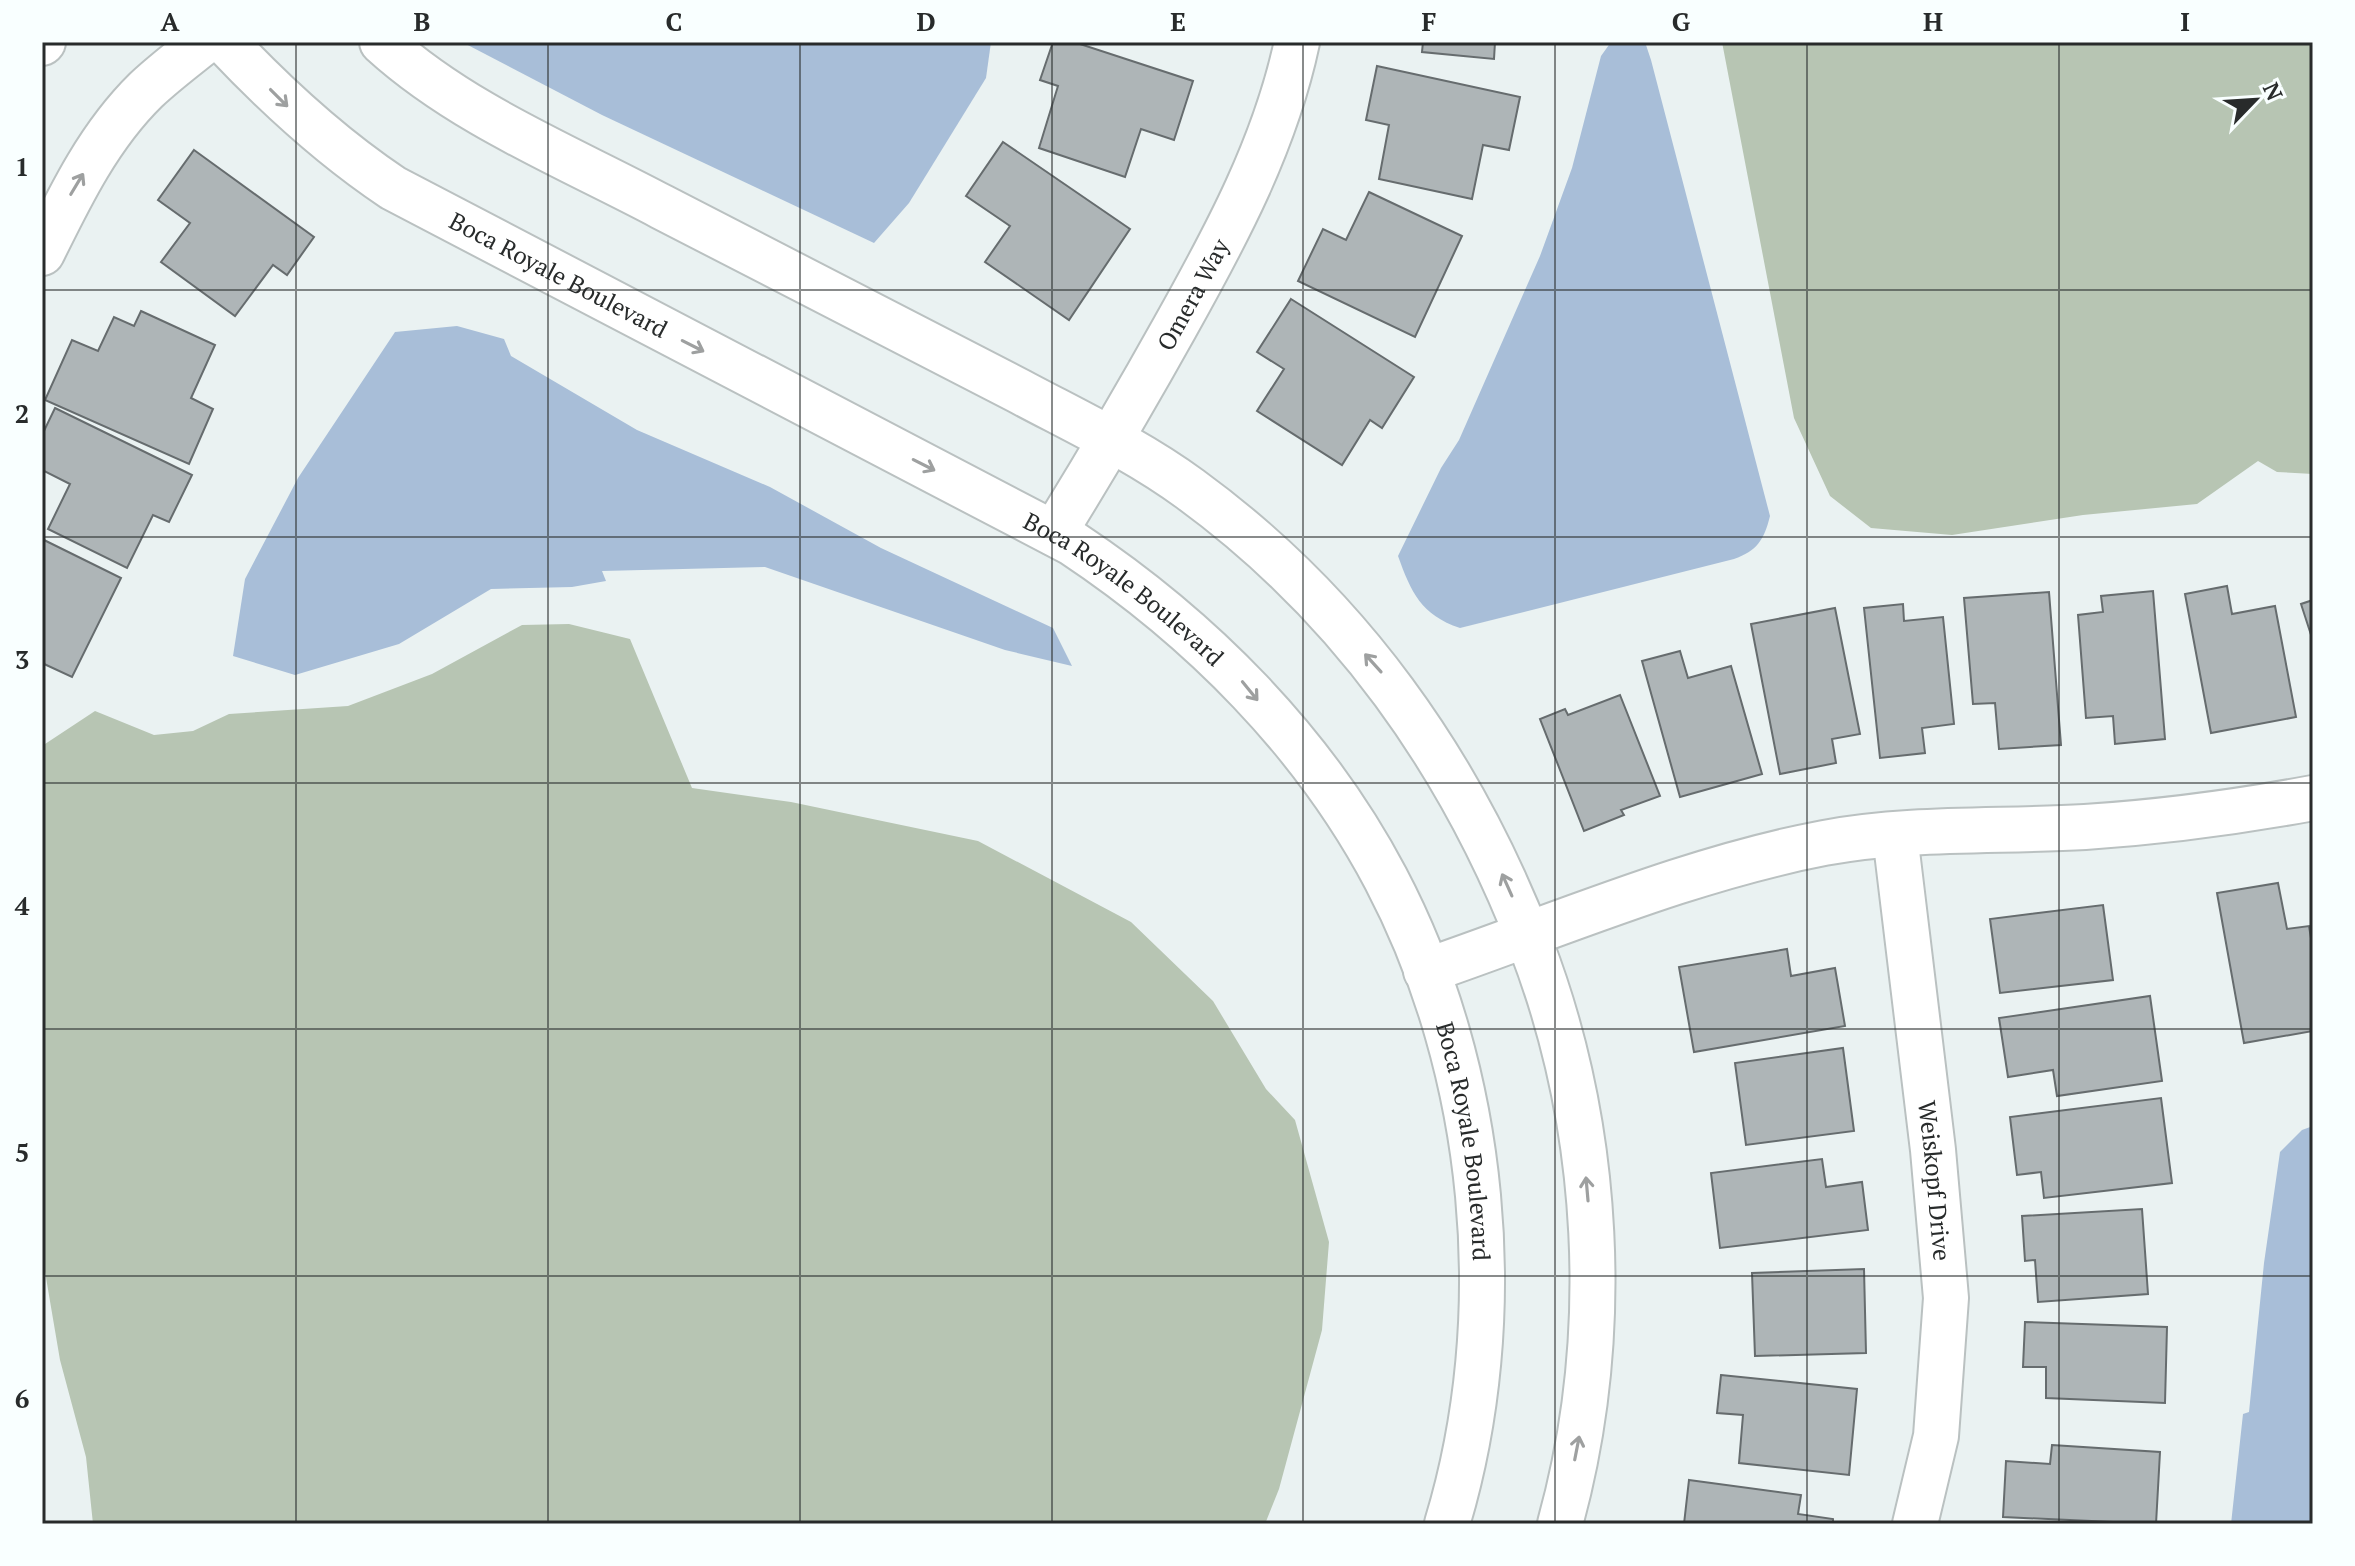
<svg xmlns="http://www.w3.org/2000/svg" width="2355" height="1566" font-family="'PT Serif',serif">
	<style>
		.green { fill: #b7c5b3 }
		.water { fill: #a8bed8 }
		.building { fill: #aeb5b7; stroke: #666c6e; stroke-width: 2 }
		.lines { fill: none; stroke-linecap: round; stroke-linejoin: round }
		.street-casing { stroke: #bac1c1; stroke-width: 48 }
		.street { stroke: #fff; stroke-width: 44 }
		.oneway { stroke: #9ea0a0 }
		.grid { fill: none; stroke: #282b2b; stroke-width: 2; stroke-opacity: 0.55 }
		.labels { text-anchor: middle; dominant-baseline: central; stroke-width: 8; stroke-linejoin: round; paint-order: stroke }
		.street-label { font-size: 24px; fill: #282b2b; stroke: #f9ffff }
		.neatline { fill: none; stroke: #282b2b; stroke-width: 3 }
		.grid-label { font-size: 26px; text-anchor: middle; font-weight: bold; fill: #282b2b }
	</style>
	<rect width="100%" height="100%" fill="#eaf2f2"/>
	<g class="green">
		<path d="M1722 42H2313V474L2277 472 2258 461 2197 504 2083 515 1952 535 1871 528 1830 496 1794 418Z"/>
		<path d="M569 624 630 639 692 788 791 802 978 841 1131 922 1213 1001 1266 1089 1295 1120 1329 1242 1322 1330 1279 1489 1265 1524H93L86 1457 60 1360 42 1254V746L95 711 154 735 193 731 229 714 348 706 432 674 522 625Z"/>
	</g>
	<g class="water">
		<path d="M462 42H991L986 78 909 203 874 243 602 115Z"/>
		<path d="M1611 42H1645L1651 60 1770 516C1764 540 1757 551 1734 559L1460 628C1421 615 1411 592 1398 556L1441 468 1459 440 1540 256 1572 168 1601 56Z"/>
		<path d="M457 326 504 339 511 356 637 430 770 487 881 548 1053 628 1072 666 1005 650 765 567 602 571 606 581 572 587 491 589 399 644 295 675 233 656 245 579 298 478 395 332Z"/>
		<path d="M2313 1126V1524H2231L2243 1414 2249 1412 2264 1263 2280 1152 2302 1130Z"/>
	</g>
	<g class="building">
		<path d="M1053 42H1074L1193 81 1174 140 1141 129 1125 177 1039 148 1058 86 1040 80Z"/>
		<path d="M1423 42H1495L1494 59 1422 52Z"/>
		<path d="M1377 66 1520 97 1509 150 1483 145 1472 199 1379 179 1389 125 1366 120Z"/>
		<path d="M1003 142 1130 229 1069 320 985 262 1010 226 966 196Z"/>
		<path d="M194 150 314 237 287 275 273 265 235 316 161 262 190 223 158 200Z"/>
		<path d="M1369 192 1462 236 1415 337 1298 281 1323 229 1346 240Z"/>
		<path d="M1291 299 1414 377 1382 428 1370 420 1342 465 1257 411 1284 369 1257 352Z"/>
		<path d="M141 311 215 345 191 398 213 409 189 464 45 400 72 340 98 351 114 317 134 326Z"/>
		<path d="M55 408 192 475 169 522 153 515 127 568 48 529 70 484 42 470V435Z"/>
		<path d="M42 539 121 578 72 677 42 663Z"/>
		<path d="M2227 586 2232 614 2275 606 2296 717 2211 733 2185 594Z"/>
		<path d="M2153 591 2165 739 2115 744 2113 716 2086 718 2078 615 2103 612 2101 596Z"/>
		<path d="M2049 592 2061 745 1999 749 1995 703 1973 704 1964 598Z"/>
		<path d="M2313 600V641L2301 604Z"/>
		<path d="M1903 604 1904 621 1943 617 1954 724 1922 728 1925 753 1880 758 1864 608Z"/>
		<path d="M1835 608 1860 734 1832 739 1836 763 1780 774 1751 624Z"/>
		<path d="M1680 651 1688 678 1731 666 1762 774 1680 797 1642 661Z"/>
		<path d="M1620 695 1660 796 1621 810 1624 815 1584 831 1540 719 1565 709 1568 715Z"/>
		<path d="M2278 883 2287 929 2309 926 2313 950V1031L2244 1043 2217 893Z"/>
		<path d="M2103 905 2113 980 2000 993 1990 919Z"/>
		<path d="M1787 949 1791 976 1835 968 1845 1026 1694 1052 1679 967Z"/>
		<path d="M2150 996 2162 1081 2057 1096 2053 1070 2008 1077 1999 1018Z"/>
		<path d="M1843 1048 1854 1131 1746 1145 1735 1063Z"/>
		<path d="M2161 1098 2172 1183 2044 1198 2041 1172 2017 1175 2010 1117Z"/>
		<path d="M1822 1159 1826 1187 1862 1182 1868 1230 1720 1248 1711 1173Z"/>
		<path d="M2142 1209 2148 1294 2038 1302 2035 1260 2025 1261 2022 1216Z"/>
		<path d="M1864 1269 1866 1353 1755 1356 1752 1273Z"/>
		<path d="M2025 1322 2167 1327 2165 1403 2046 1398V1367H2023Z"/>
		<path d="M1721 1375 1857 1389 1849 1475 1739 1463 1743 1415 1717 1413Z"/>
		<path d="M2052 1445 2160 1452 2156 1524 2003 1517 2006 1461 2050 1464Z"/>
		<path d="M1689 1480 1801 1495 1798 1514 1833 1519V1524H1684Z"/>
	</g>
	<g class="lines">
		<g class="street-casing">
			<g id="street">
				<path id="s1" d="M225 42C277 97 330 146 393 188L1072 543C1200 628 1314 742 1386 879 1487 1071 1510 1316 1447 1524"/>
				<path d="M382 42C461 114 568 157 662 207 780 268 899 328 1017 390 1075 421 1137 450 1190 489 1349 605 1461 763 1531 945 1601 1127 1612 1336 1560 1524"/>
				<path d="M42 43 43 42"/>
				<path d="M42 253C70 196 99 136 146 90 164 73 184 58 204 42"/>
				<path id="s2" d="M1054 533C1096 465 1136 397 1175 327 1226 236 1275 145 1297 42"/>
				<path id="s3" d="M1895 835 1933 1150 1946 1298 1936 1436 1915 1524"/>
				<path d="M1426 971C1557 926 1688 869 1824 843 1910 827 1998 832 2085 827 2162 822 2237 812 2313 798"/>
			</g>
		</g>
		<use href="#street" class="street"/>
	</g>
	<defs><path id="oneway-shaft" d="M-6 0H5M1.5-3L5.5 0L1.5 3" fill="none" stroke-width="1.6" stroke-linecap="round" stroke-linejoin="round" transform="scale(2)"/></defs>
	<g class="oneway">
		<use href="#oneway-shaft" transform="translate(279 98) rotate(45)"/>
		<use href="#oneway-shaft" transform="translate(77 184) rotate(-59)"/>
		<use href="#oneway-shaft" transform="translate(693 346) rotate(27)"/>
		<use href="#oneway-shaft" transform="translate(924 465) rotate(27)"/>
		<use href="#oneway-shaft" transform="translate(1373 663) rotate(-132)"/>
		<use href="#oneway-shaft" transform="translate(1250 691) rotate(51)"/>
		<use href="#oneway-shaft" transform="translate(1507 885) rotate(-114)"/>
		<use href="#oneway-shaft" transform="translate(1587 1189) rotate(-95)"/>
		<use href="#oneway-shaft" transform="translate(1577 1448) rotate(-79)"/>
	</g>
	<path class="grid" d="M296 42V1524M548 42V1524M800 42V1524M1052 42V1524M1303 42V1524M1555 42V1524M1807 42V1524M2059 42V1524M42 290H2313M42 537H2313M42 783H2313M42 1029H2313M42 1276H2313"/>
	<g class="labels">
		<g class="street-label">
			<text stroke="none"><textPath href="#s1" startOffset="410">Boca Royale Boulevard</textPath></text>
			<text stroke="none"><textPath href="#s2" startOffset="276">Omera Way</textPath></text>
			<text stroke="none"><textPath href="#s1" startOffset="1058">Boca Royale Boulevard</textPath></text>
			<text stroke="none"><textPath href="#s1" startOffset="1730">Boca Royale Boulevard</textPath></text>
			<text stroke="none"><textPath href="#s3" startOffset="348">Weiskopf Drive</textPath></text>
		</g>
	</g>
	<rect width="2355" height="1566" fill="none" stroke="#f9ffff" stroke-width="88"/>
	<g transform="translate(2255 100) rotate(65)" stroke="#f9ffff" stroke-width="6" paint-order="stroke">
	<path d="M0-6L14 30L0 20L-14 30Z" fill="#282b2b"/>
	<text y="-12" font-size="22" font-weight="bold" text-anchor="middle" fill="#282b2b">N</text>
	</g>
	<rect x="44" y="44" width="2267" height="1478" class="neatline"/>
	<g class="grid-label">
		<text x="170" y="31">A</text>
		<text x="422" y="31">B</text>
		<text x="674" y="31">C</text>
		<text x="926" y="31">D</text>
		<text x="1178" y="31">E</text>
		<text x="1429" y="31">F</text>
		<text x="1681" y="31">G</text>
		<text x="1933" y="31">H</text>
		<text x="2185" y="31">I</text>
		<text x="22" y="176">1</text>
		<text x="22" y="423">2</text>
		<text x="22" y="669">3</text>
		<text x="22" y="915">4</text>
		<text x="22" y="1162">5</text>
		<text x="22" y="1408">6</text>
	</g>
</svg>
